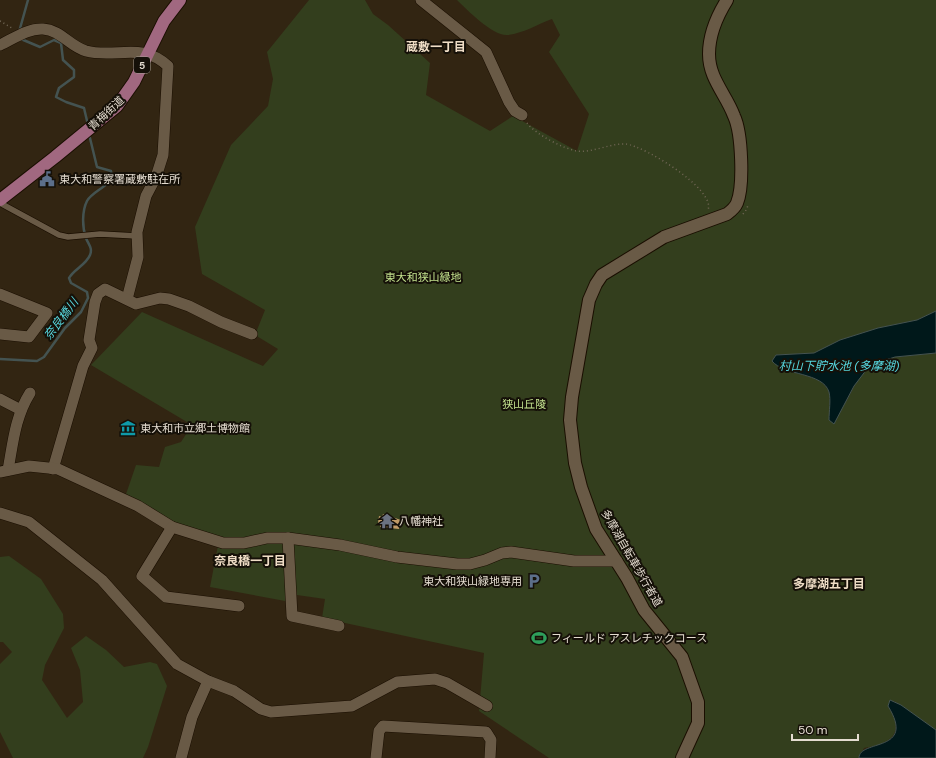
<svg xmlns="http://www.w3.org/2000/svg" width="936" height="758" font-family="'DM Sans','Noto Sans JP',sans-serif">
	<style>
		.green { fill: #333e1d }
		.water { fill: #00181a; stroke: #445351 }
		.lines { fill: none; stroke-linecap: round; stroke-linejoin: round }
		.stream { stroke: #445351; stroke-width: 2.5 }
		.building { fill: #c09b67 }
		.service-casing { stroke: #1a0e00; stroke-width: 7 }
		.minor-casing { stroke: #1a0e00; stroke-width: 12 }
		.tertiary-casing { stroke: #1a0e00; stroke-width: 14 }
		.primary-casing { stroke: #1a0e00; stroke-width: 14 }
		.path { stroke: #736857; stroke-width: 1.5; stroke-dasharray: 1 3; stroke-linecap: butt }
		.service { stroke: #695a46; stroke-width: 5.5 }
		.minor { stroke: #695a46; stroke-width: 11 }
		.tertiary { stroke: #695a46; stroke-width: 12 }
		.primary { stroke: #a16880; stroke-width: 12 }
		.labels { text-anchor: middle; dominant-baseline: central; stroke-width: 4; stroke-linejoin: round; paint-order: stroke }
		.shield { fill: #151008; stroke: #a69f94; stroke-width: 1 }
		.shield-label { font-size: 10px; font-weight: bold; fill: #e4dcd0 }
		.street-label { font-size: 11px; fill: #e4dcd0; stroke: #151008 }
		.poi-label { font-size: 11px; fill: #e4dcd0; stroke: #151008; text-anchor: start }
		.park-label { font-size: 11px; fill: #c2e08d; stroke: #151008 }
		.neighbourhood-label { font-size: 12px; font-weight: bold; fill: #efddc6; stroke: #151008 }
		.water-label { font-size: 12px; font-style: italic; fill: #56d6de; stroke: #151008 }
	</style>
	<rect width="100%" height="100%" fill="#322512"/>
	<g class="green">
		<path d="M309 0H365L373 14 388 25 430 63 426 95 490 131 513 116 577 151 589 114 549 52 560 35 552 19C538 24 524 33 508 35 494 37 467 10 457 0H936V311L917 320 878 328 840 340 814 353 776 355 772 361C784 376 823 372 829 392 831 400 829 411 829 420L847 400 859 377 870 365 895 357 936 353V730L894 701 888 706C905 733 892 744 864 748L859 758H549L479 711 484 653 322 618 325 599 297 595 296 603 210 587 219 540 181 530 125 497 136 465 159 467 165 447 181 442 192 425 91 365 142 312 263 366 278 349 255 335 265 310 202 274 195 227 231 145 268 106 273 79 267 52Z"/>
		<path d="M9 556 41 579 63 614 64 628 45 665 42 680 67 718 83 702 80 670 71 648 86 636 106 650 124 667 150 662 157 664 167 686 148 747 143 758H13L0 732V664L12 652 3 642H0V557Z"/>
	</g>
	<g class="water">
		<path d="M936 311V353L895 357 870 365 854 386 834 424 829 420C829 411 831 400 829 392 823 372 784 376 772 361L776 355 814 353 840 340 878 328 917 320Z"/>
		<path d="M890 700 901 705 936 730V758H859C859 739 917 753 888 706Z"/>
	</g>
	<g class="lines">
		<g class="stream">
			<path d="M19 32 28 0"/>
			<path d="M21 39 40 47 54 40 61 43 63 60 74 70V77L59 88 56 97 66 102 84 108 88 125"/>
			<path d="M0 359 37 361 44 357 65 328 81 312 88 298 87 292 71 283 69 278C74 269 86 265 90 255 93 248 88 244 86 238 82 227 82 211 87 201 93 190 114 186 111 171L97 167 89 134"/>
		</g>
	</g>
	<path class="building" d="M383 514 401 520 399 529 380 527V524L378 523 379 516 382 517Z"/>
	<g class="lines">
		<g class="service-casing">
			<path id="service" d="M0 203 59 235 68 237 100 234 137 236"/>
		</g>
		<g class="minor-casing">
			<g id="minor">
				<path d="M421 0 486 52 509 102 515 111 522 115"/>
				<path d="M0 45C13 39 28 28 43 29 61 30 69 46 86 51 116 59 141 41 168 66L163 155 156 177 146 196 137 232 138 257 127 299"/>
				<path d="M0 294 47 313 29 337 0 334"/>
				<path d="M0 399 21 410"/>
				<path d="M53 469 83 366 92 348 89 340 95 302 98 294 105 289 136 304 160 298 169 299 189 306 221 322 252 334"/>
				<path d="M8 470C13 443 15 417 30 393"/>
				<path d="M0 472 29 466 58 469 138 506 172 527 223 543H244L267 538H288L340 545 397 557 457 564H470L485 560 502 553 511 552 574 561H617"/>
				<path d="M0 513 29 522 102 580 177 664 208 681 234 691 261 709 271 712 352 706 397 682 435 679 447 683 487 706"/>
				<path d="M172 527 142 576 166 597 239 606"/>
				<path d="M288 538 292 616 339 626"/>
				<path d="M181 758 192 717 208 681"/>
				<path d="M376 758 379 731 383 726 486 732 491 740 490 758"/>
			</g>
		</g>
		<g class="tertiary-casing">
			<path id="tertiary" d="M682 758 698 723V702L682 657 644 610 627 578 596 529 581 487 575 463 570 420 572 397 589 300 596 284 602 275 664 237 727 214C731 211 735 208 737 203 744 186 742 133 734 116 726 94 709 79 709 54 709 35 717 16 727 0"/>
		</g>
		<g class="primary-casing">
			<path id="primary" d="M0 200 55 157 117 106 134 82 164 21 180 0"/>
		</g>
		<g class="path">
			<path d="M0 21 12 28"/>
			<path d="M527 123C535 134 564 149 577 151 593 153 610 143 626 144 644 146 716 189 708 210"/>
			<path d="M743 214 747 209 748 204"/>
		</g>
		<use href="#service" class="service"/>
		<use href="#minor" class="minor"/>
		<use href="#tertiary" class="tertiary"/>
		<use href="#primary" class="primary"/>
	</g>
	<defs>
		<g id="civic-bare" transform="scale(1.2)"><path d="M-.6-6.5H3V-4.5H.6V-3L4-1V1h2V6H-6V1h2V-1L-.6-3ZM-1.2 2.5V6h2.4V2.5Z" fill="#5c6f8a" stroke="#151008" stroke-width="2.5" paint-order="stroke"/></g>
		<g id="museum-bare" transform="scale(1.2)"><path d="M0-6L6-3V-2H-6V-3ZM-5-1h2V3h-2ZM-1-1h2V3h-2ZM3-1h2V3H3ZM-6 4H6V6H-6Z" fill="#0f9aa8" stroke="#151008" stroke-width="2.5" paint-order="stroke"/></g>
		<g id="temple-bare" transform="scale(1.2)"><path d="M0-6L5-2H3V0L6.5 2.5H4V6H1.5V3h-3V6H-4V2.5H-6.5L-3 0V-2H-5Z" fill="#6b7280" stroke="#151008" stroke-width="2.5" paint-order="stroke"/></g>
		<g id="parking-bare" transform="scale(1.2)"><path d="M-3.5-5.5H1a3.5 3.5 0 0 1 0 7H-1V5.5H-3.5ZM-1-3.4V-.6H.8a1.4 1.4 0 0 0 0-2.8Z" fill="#5c6f8a" stroke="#151008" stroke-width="2.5" paint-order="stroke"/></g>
		<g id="stadium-bare" transform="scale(1.2)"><path d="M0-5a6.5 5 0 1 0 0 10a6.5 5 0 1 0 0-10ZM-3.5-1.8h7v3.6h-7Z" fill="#2e9e5b" stroke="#151008" stroke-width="2.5" paint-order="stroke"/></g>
	</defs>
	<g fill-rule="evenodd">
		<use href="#civic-bare" x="47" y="179"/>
		<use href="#museum-bare" x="128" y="428"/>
		<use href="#temple-bare" x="387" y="521"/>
		<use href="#parking-bare" x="534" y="581"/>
		<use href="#stadium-bare" x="539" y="638"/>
	</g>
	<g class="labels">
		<rect class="shield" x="134" y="57" width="16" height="16" rx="3"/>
		<g class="shield-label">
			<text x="142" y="65">5</text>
		</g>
		<g class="street-label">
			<text transform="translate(106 113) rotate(-43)">青梅街道</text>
			<text transform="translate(632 558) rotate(60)">多摩湖自転車歩行者道</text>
		</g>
		<g class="poi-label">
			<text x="59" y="179">東大和警察署蔵敷駐在所</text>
			<text x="140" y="428">東大和市立郷土博物館</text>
			<text x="399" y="521">八幡神社</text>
			<text x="522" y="581" text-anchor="end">東大和狭山緑地専用</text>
			<text x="551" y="638">フィールド アスレチックコース</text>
		</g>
		<g class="park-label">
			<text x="423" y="277">東大和狭山緑地</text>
			<text x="524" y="404">狭山丘陵</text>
		</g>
		<g class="neighbourhood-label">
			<text x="436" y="47">蔵敷一丁目</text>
			<text x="250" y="561">奈良橋一丁目</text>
			<text x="829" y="584">多摩湖五丁目</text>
		</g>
		<g class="water-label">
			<text transform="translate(61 319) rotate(-53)">奈良橋川</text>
			<text x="839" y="366">村山下貯水池 (多摩湖)</text>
		</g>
	</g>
	<path d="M792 734v6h66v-6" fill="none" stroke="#e4dcd0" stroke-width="2"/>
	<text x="798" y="734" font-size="12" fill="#e4dcd0" stroke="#151008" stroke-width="3" paint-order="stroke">50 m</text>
</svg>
